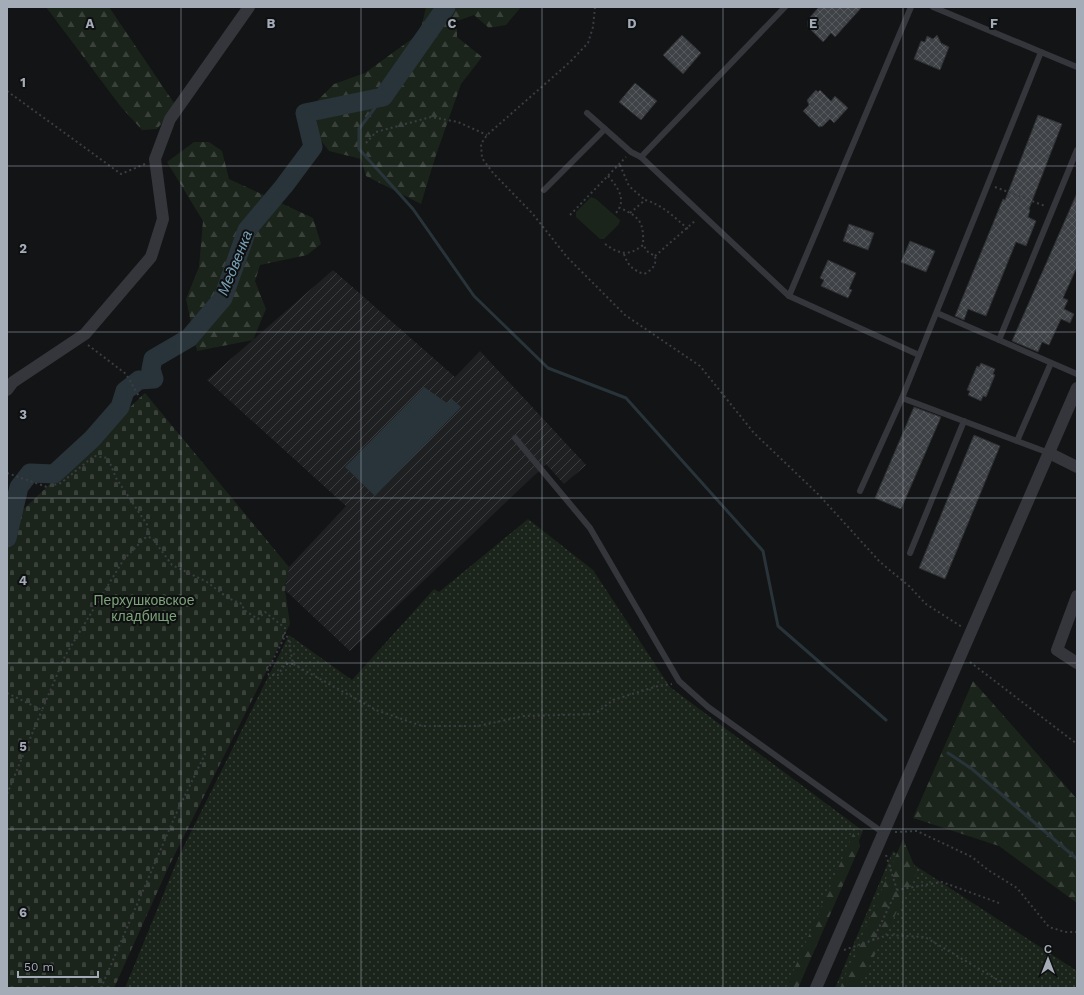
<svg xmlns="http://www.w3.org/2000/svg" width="1084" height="995" font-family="'Work Sans',sans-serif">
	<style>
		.industrial { fill: url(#industrial-furrows) }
		.grass { fill: url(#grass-dots) }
		.forest { fill: url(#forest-firs) }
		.cemetery { fill: url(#cemetery-stones) }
		.garden { fill: #1b241b }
		.water { fill: #29343a }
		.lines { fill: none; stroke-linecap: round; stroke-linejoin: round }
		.stream { stroke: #29343a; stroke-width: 3 }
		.river { stroke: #29343a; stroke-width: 19 }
		.building { fill: url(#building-cross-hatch); stroke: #2d2e32 }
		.path { stroke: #3a3d42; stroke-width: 2; stroke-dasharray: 2 3; stroke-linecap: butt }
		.lane { stroke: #34363b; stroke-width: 6 }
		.street { stroke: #34363b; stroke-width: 12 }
		.grid { fill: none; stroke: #a4acb7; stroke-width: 1; stroke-opacity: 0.55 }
		.labels { text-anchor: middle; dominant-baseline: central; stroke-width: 4; stroke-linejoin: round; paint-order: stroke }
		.park-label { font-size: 14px; fill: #7ca379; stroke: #0e0f10 }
		.water-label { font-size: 15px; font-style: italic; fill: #78a0b5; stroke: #0e0f10 }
		.grid-label { font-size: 13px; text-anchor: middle; font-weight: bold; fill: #a4acb7; stroke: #0e0f10; stroke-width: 4; stroke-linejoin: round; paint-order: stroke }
	</style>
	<defs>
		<pattern id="industrial-furrows" width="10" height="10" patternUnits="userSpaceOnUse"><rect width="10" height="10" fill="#1f2022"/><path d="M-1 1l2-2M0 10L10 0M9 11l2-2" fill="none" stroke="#3d3e40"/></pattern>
		<pattern id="grass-dots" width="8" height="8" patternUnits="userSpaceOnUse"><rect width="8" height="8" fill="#1b241b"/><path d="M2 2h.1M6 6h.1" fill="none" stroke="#39413a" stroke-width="1.8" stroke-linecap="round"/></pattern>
		<pattern id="forest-firs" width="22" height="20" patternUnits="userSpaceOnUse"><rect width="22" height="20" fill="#1b241b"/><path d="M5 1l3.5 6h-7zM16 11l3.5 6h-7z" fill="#39413a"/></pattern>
		<pattern id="cemetery-stones" width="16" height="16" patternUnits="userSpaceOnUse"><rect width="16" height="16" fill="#1b241b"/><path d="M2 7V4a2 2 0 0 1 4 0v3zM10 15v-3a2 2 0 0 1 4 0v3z" fill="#39413a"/></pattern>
		<pattern id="building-cross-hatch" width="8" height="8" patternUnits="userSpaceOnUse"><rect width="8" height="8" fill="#3f4246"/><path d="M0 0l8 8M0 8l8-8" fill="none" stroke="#585b5e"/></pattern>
	</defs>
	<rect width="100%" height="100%" fill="#131415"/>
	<path class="industrial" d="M333 270 455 377 480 351 586 465 564 484 546 464 350 651 285 590 289 567 346 506 207 380Z"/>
	<g class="grass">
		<path d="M528 519 593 570 670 687 863 831 798 988H125L179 856 289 635 352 680 434 589 439 592Z"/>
		<path d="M893 851 1077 971V988H835Z"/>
	</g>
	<g class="forest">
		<path d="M46 7H109L176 106 157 129 142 130 121 107Z"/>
		<path d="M426 7H521L506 25 489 28 474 15 457 21V37L482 57 461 84 435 158 421 204 366 176 361 159 329 151 319 138 315 103 334 84 365 73 420 33Z"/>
		<path d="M194 142H209L222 151 229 179 313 218 321 244 307 255 260 265 255 281 266 309 253 340 197 351 186 299 199 267 203 221 167 162Z"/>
		<path d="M973 681 1077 799V903L999 846 913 818Z"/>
		<path d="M856 827 860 846 798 988H786Z"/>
		<path d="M903 839 917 872 858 988H840Z"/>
	</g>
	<path class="cemetery" d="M145 393 289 567 285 590 290 624 169 866 114 988H7V525Z"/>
	<path class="garden" d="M591 197 596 199 620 220 619 224 604 239H600L576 217V212Z"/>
	<path class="water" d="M424 387 447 403 452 399 461 407 375 496 345 467Z"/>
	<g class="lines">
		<g class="stream">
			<path d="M383 97 359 129V149L413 209 474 296 548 368 626 398 763 551 778 626 886 720"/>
			<path d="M948 753 972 769 1077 859"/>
		</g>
		<path class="river" d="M7 538 19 487 30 473 54 474 92 439 120 407 125 391 139 380 154 379 151 369 153 359 189 338 223 298 247 230 284 186 313 147 305 113 383 97 446 7"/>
	</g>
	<g class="building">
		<path d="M819 7H862L835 37 831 33 823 42 808 27V21L810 17Z"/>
		<path d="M682 35 701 53 683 74 663 55Z"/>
		<path d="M937 35 941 43 949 47 940 70 914 59 921 41 925 42 927 36 933 39Z"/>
		<path d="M635 83 657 101 641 120 619 102Z"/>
		<path d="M816 90 818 92 820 90 831 101 835 96 848 108 834 123 830 119 823 126 819 127 803 111 809 105 807 100Z"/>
		<path d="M1038 115 1062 124 1029 209 1030 210 1028 217 1036 221 1026 246 1016 242 986 316 968 309 964 320 955 316 1003 199 1005 200Z"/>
		<path d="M1077 193V267L1063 298 1068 300 1064 309 1074 314 1070 323 1061 319 1049 345 1042 342 1038 352 1012 341Z"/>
		<path d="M849 224 874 233 868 250 843 241Z"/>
		<path d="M910 241 935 251 926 272 901 262Z"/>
		<path d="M828 260 856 273 849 289 852 290 848 298 821 286 824 280 820 278Z"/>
		<path d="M981 363 995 369 993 374 995 375 986 397 983 396 981 401 968 395 970 391 967 390 977 366 979 367Z"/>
		<path d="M914 407 941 417 901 509 875 498Z"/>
		<path d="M974 435 1000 446 945 579 919 568Z"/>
	</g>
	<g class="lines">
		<g class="path">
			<path d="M595 7 593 27 588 43 570 62 487 135 481 144 482 158 493 173 532 213 567 257 625 315 700 366 754 433 818 494 880 562 909 586 926 604 962 627"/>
			<path d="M7 91 121 174 145 164"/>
			<path d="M366 143 376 132 431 117 458 122 487 135"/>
			<path d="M620 165 629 186 645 200"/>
			<path d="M608 176C618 187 627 200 616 213"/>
			<path d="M995 187 1045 206"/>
			<path d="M630 213 645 200C663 205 674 217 688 229"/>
			<path d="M570 215 626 157"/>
			<path d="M605 244C619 254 628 257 643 245 644 224 641 217 620 208"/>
			<path d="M624 254C628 266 633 270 644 274 652 270 657 265 655 256L648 252 643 245"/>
			<path d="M655 256 696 220"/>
			<path d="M88 345 126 374 140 398"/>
			<path d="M7 473 47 487 61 483 94 456 108 458 116 478 148 526 147 536 153 539 172 565 207 582 228 598 242 604 244 610 258 619 265 612 285 628V636"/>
			<path d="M970 662 1077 744"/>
			<path d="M293 664H285L278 675H269L267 672 285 636 288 637 293 664 376 710 422 726H478L524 716 595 714 613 700 658 686 672 684"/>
			<path d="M7 693 42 710 65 656 124 559 147 536"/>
			<path d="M7 794 42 710"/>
			<path d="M895 832 917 831 972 857 988 870 1017 888 1049 927 1065 932H1077"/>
			<path d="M886 855 897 890"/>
			<path d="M873 940 897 890 942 882 999 903"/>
			<path d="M844 950 888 935 925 937 1003 983"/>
			<path d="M101 988 176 814 206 752"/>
		</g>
		<g class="lane">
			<path d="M785 7 641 157 789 296 919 355"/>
			<path d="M933 7 1041 52"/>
			<path d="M587 113 631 152 641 157"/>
			<path d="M544 190 605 129"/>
			<path d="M789 296 911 7"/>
			<path d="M937 313 1077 374"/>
			<path d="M999 340 1077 150"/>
			<path d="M515 438 590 528 679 681 708 707 882 832"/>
			<path d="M1017 441 1051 363"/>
			<path d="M1049 453 902 398 1041 52 1077 67"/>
			<path d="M860 491 902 398"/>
			<path d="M910 553 964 421"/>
		</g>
		<g class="street">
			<path d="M7 390 13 382 85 334 151 257 163 219 155 159 170 119 249 7"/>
			<path d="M1049 453 1077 467"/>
			<path d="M1077 596 1057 650 1077 663"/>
			<path d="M816 988 1077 388"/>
		</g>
	</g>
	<path class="grid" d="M181 7V988M361 7V988M542 7V988M723 7V988M903 7V988M7 166H1077M7 332H1077M7 498H1077M7 663H1077M7 829H1077"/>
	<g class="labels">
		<g class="park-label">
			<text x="144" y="600">Перхушковское<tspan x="144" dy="16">кладбище</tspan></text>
		</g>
		<g class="water-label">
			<text transform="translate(235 263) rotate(-68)">Медвенка</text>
		</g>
	</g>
	<g class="grid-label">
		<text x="90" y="28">A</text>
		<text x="271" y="28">B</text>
		<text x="452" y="28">C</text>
		<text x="632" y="28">D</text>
		<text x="813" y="28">E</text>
		<text x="994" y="28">F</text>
		<text x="23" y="87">1</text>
		<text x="23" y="253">2</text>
		<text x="23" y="419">3</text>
		<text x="23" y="585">4</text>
		<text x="23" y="751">5</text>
		<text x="23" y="917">6</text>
	</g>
	<rect width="1084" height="995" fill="none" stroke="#a4acb7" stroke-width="16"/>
	<g transform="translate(1048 959)" stroke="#0e0f10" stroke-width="3" paint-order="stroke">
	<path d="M0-3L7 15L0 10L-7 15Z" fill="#a4acb7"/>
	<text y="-6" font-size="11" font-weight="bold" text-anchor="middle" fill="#a4acb7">С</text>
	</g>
	<path d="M18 971v6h80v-6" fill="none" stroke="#a4acb7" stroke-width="2"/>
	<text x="24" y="971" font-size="12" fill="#a4acb7" stroke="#0e0f10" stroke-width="3" paint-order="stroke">50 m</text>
</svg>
